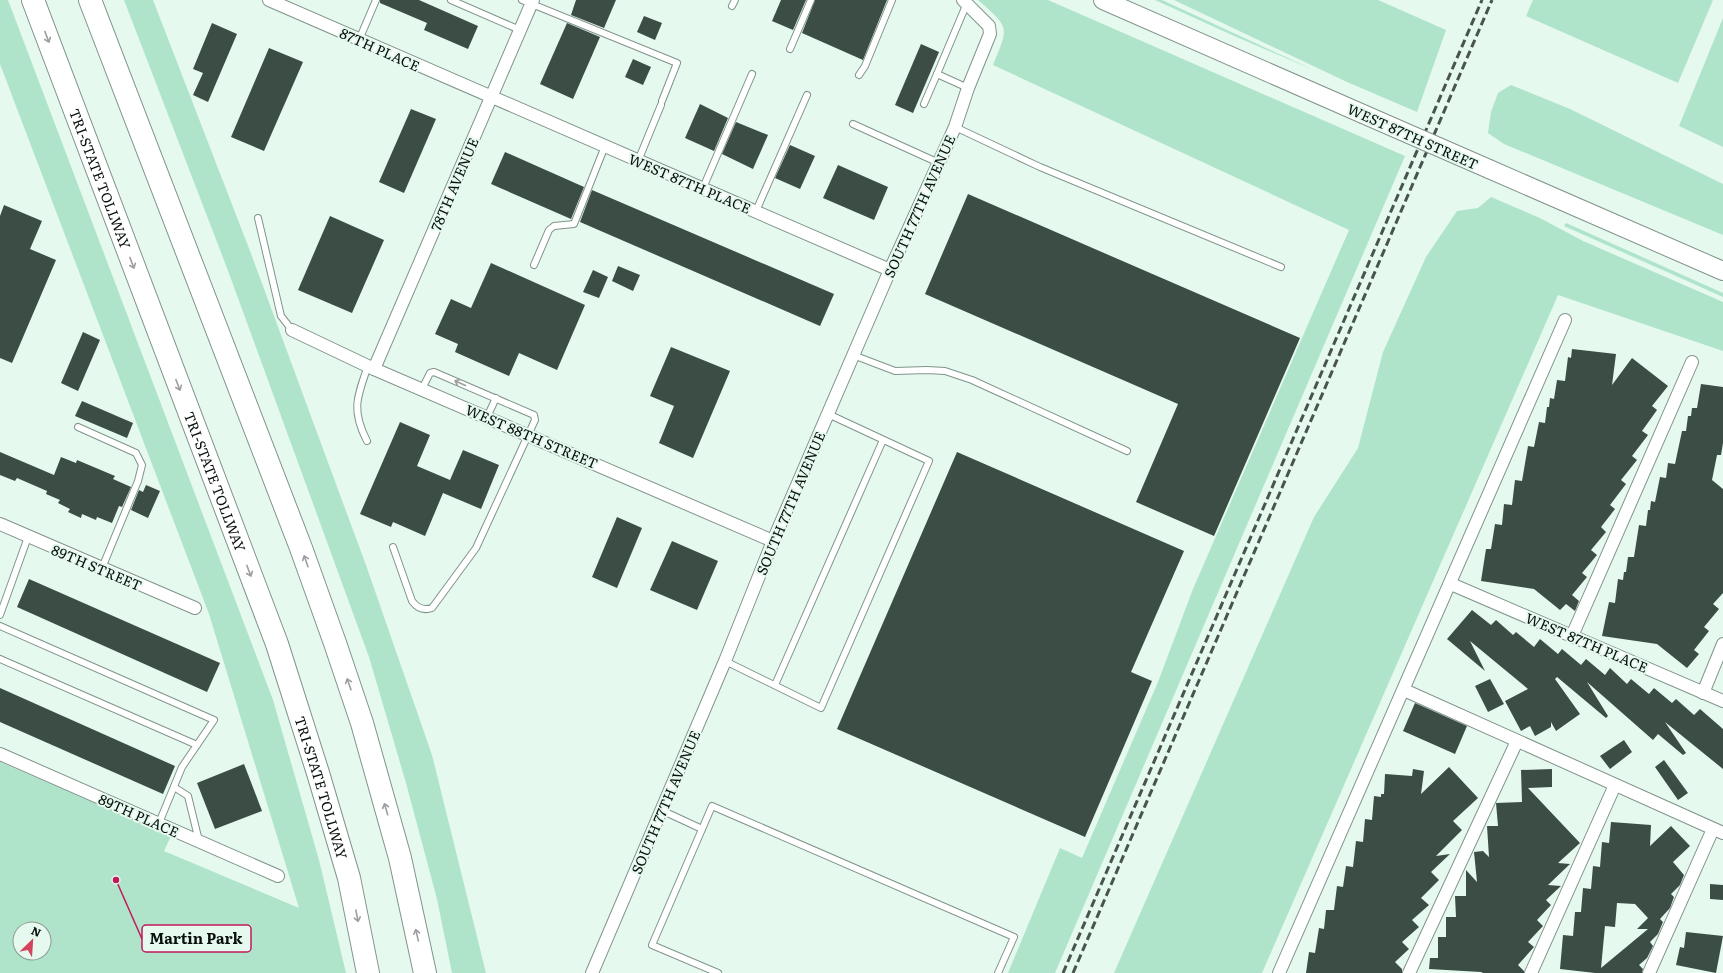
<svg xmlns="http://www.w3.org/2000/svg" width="1723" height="973" font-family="Literata,serif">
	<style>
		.green { fill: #afe4ca; fill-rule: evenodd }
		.building { fill: #3c4d45; fill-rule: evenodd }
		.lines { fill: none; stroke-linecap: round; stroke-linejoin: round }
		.service-casing { stroke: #81948b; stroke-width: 8 }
		.minor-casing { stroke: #81948b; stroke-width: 14 }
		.secondary-casing { stroke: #81948b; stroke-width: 20 }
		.motorway-casing { stroke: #81948b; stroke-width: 24 }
		.service { stroke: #fff; stroke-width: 6 }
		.minor { stroke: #fff; stroke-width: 12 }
		.secondary { stroke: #fff; stroke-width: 18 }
		.motorway { stroke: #fff; stroke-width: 22 }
		.rail { stroke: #49544e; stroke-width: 3; stroke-dasharray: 8 4; stroke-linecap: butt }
		.secondary-bridge-casing { stroke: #81948b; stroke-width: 20; stroke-linecap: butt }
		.secondary-bridge { stroke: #fff; stroke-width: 18 }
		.oneway { stroke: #9d9f9e }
		.labels { text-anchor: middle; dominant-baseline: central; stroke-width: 4; stroke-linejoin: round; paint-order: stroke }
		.street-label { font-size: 14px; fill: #09100c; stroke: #e5f9ef }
		.leader { fill: none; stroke: #c2185b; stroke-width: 1.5 }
		.callout-dot { fill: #c2185b; stroke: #e5f9ef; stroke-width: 1.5 }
		.callout { fill: #e5f9ef; stroke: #c2185b; stroke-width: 1.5 }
		.callout-label { font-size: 15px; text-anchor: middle; font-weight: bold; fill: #09100c }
	</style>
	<rect width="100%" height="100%" fill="#e5f9ef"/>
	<g class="green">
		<path d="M0 0H8L273 700 319 860 346 973H0V762L171 836 164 851 299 908 209 614 0 64ZM20 929H44V953H20Z"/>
		<path d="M124 0H153L250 251 367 568 432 755 486 973H452L437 899 406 783 369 657 227 268Z"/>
		<path d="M978 0H1048L1405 156 1055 973H1008L1060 848 1082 858 1158 682 1193 589 1349 230 993 65C1009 26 1010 28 978 0Z"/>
		<path d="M1155 0H1162L1316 71 1232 35Z"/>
		<path d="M1174 0H1378L1446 30 1417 112 1347 82Z"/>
		<path d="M1533 0H1713L1678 83 1526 16Z"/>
		<path d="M1723 18V147L1679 126Z"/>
		<path d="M1511 85 1570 109 1723 184V235L1504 144 1488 133 1491 112 1498 93Z"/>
		<path d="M1491 197 1540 218 1583 241 1723 302V351L1558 295 1262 973H1114L1314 517 1358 448 1383 352 1426 257 1457 211 1478 208Z"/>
		<path d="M1566 223 1723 293V297L1564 226Z"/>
	</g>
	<g class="building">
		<path d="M380 0H419L478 26 468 49 424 30 427 23 380 3Z"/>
		<path d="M576 0H616L604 28 571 15Z"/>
		<path d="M781 0H806L793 30 772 21Z"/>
		<path d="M815 0H887L863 60 802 33Z"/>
		<path d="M644 16 662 23 655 40 637 32Z"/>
		<path d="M212 23 237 34 208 102 193 95 203 73 193 69Z"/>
		<path d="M567 23 600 37 573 99 540 84Z"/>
		<path d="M921 44 939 52 913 113 895 105Z"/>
		<path d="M269 48 303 62 264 151 231 137Z"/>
		<path d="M633 59 651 67 643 85 625 77Z"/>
		<path d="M700 104 728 118 714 151 685 138Z"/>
		<path d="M411 109 436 119 404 193 379 182Z"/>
		<path d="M736 122 768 135 753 169 722 154Z"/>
		<path d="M790 145 815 156 800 189 775 178Z"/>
		<path d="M505 152 584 187 571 219 491 184Z"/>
		<path d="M838 165 888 187 874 220 823 198Z"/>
		<path d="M592 190 834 294 820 326 580 222Z"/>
		<path d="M968 194 1300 338 1214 536 1136 502 1178 404 925 294Z"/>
		<path d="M4 205 42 221 30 249 56 260 12 363 0 358V216Z"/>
		<path d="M330 216 384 240 352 313 298 290Z"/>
		<path d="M491 263 585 305 557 370 519 353 509 376 455 352 458 344 435 334 451 299 471 308Z"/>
		<path d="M618 266 640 275 633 291 612 281Z"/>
		<path d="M593 270 608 277 599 298 583 292Z"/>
		<path d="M83 332 100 340 78 391 61 383Z"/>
		<path d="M671 347 730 371 693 458 659 443 674 406 650 396Z"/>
		<path d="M1572 349 1616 354 1612 385 1632 358 1668 386 1652 406 1657 410 1642 431 1648 435 1632 456 1637 460 1621 480 1626 484 1610 505 1615 509 1601 527 1606 532 1591 550 1597 555 1582 573 1587 577 1572 595 1579 601 1575 611 1566 604 1560 610 1534 589 1481 581 1486 549H1491L1495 524 1502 525 1504 504 1512 505 1515 480 1522 481 1528 446 1534 447 1539 422 1545 423 1547 407H1549L1550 398 1554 399 1557 380 1565 381 1568 357 1571 358Z"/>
		<path d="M1701 384 1723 387V443L1721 455H1717L1712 480 1723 489V593L1713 604 1719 609 1704 627 1709 631 1694 650 1699 654 1687 668 1657 644 1602 636 1609 602 1615 603 1618 579 1623 580 1624 572H1626L1628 557H1634L1639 525 1646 526 1648 510H1650L1651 501 1655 502 1660 477 1666 478 1668 463 1675 464 1682 431H1686L1688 416H1691L1692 408H1697Z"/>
		<path d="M82 401 133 423 127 438 75 416Z"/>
		<path d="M400 422 430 435 417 466 450 480 463 450 499 465 481 509 443 493 425 536 393 522 391 527 360 514Z"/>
		<path d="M0 452 54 475 61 457 76 463 77 460 115 476 113 479 131 487 122 507 119 506 112 523 97 517 96 520 82 514 81 518 68 512 70 509 58 503 60 500 46 494 47 491 17 478 15 481 0 475Z"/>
		<path d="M957 452 1184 551 1131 672 1152 681 1085 837 837 729Z"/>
		<path d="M146 485 160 491 148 518 131 510 139 490 143 492Z"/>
		<path d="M617 517 642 528 617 588 592 577Z"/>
		<path d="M672 541 718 561 697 610 650 590Z"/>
		<path d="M29 579 220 663 207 692 17 607Z"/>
		<path d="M1472 610 1491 625 1496 620 1513 635 1516 632 1534 647 1540 639 1558 654 1562 649 1581 665 1586 659 1605 675 1610 668 1627 684 1631 679 1649 694 1654 688 1672 703 1676 699 1694 715 1700 709 1723 729V769L1665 722 1686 753 1683 755 1658 734 1653 740 1587 682 1608 716 1606 718 1557 677 1555 679 1580 714 1556 731 1551 722V727L1535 736 1530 726 1521 731 1505 701 1528 689 1470 641 1485 671 1447 639Z"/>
		<path d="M1490 679 1504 704 1488 712 1475 686Z"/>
		<path d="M0 688 175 766 163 794 0 722Z"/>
		<path d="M1415 703 1467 726 1455 754 1403 731Z"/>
		<path d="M1624 740 1632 752 1610 769 1600 756Z"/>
		<path d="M1664 760 1688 793 1678 800 1655 767Z"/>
		<path d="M244 764 262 811 215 829 197 783Z"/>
		<path d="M1449 767 1478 798 1453 821 1462 830 1436 856 1450 854 1431 872 1439 880 1421 898 1429 905 1412 920 1419 927 1402 942 1409 949 1395 962 1402 969V973H1306L1309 952 1315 953 1319 928 1324 929 1326 910H1334L1337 886 1343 887 1346 866 1353 867 1356 841 1363 842 1365 819 1372 820 1374 796 1381 797V794H1384L1385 774 1412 776 1413 769 1424 771 1421 794Z"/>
		<path d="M1552 769V787L1528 788 1580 843 1558 863 1570 864 1548 885 1561 886 1546 900 1551 905 1537 920 1543 926 1528 942 1534 947 1518 965 1524 971V973H1483L1481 972 1429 969 1430 958H1438V937H1446V917H1456L1455 896H1466V870L1477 882 1474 852 1483 851 1489 857 1487 826H1498L1496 803 1522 802 1521 770Z"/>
		<path d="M1611 822 1651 825 1650 846 1671 826 1690 846 1673 862 1684 875 1680 885 1671 894 1674 897 1670 908 1660 919 1663 922 1658 934 1650 942 1653 946 1647 958 1639 965 1643 969 1642 973H1595L1560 969 1563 935 1573 936 1575 912H1581L1583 888 1591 889 1593 866 1600 867 1602 842 1609 843ZM1617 903 1635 904 1648 918 1637 929H1648L1601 968 1605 926 1615 927Z"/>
		<path d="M1710 884 1723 885V900L1710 899Z"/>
		<path d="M1686 932 1723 936 1716 973 1676 965 1680 947 1684 948Z"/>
	</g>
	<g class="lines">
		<g class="service-casing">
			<g id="service">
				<path d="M451 0 520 30"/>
				<path d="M522 0 677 63 662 101"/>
				<path d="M967 3 937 74 968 88"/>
				<path d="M732 6 735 0"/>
				<path d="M359 40 376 0"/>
				<path d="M790 49 811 0"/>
				<path d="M859 75 865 66 892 0"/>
				<path d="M924 104 937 74"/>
				<path d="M853 124 939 163"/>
				<path d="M955 127 1040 167 1281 267"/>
				<path d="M638 161 661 105"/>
				<path d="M703 188 752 74"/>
				<path d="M756 211 807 95"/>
				<path d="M258 218 281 316 292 330"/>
				<path d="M534 265 549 230 554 226 574 224 605 146"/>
				<path d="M853 355 895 371 927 370 945 371 972 380 1127 451"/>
				<path d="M487 417 496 398"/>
				<path d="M78 427 136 453 142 465 138 481 102 568"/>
				<path d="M367 441C351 410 357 397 368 366"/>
				<path d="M393 547 412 601C417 608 423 611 432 608L476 548 535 420 534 415 434 372 430 373 422 389"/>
				<path d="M0 615 28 537"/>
				<path d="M0 626 214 720 182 767 159 823"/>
				<path d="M0 659 197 745"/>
				<path d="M725 661 821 708 929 461 828 414"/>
				<path d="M775 685 883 440"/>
				<path d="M174 787 188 796 199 841"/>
				<path d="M661 810 702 829"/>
				<path d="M718 973 652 945 712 806 1014 937 998 973"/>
			</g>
		</g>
		<g class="minor-casing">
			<g id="minor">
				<path d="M269 0 890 270"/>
				<path d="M292 330 374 369 773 541"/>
				<path d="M374 369 533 0"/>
				<path d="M0 524 195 608"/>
				<path d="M1451 584 1723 701"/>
				<path d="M1572 636 1692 362"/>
				<path d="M1404 690 1723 833"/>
				<path d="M1703 693 1723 644"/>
				<path d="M0 754 278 876"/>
				<path d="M592 973 725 661 773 541 890 270 955 127 968 88 990 34 989 26 963 0"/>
				<path d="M1279 973 1565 320"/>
				<path d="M1409 973 1517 741"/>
				<path d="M1531 973 1615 785"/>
				<path d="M1649 973 1713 829"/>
			</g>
		</g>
		<g class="secondary-casing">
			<g id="secondary">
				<path d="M1103 0 1363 114"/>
				<path d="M1489 169 1723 271"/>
			</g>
		</g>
		<g class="motorway-casing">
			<g id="motorway">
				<path id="s1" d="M33 0 277 644 318 773 349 878 368 973"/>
				<path d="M90 0 301 548 335 643 362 723 400 858 425 973"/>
			</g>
		</g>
		<use href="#service" class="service"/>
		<use href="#minor" class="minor"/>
		<use href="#secondary" class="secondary"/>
		<use href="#motorway" class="motorway"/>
		<g class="rail">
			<path d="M1063 973 1482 0"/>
			<path d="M1073 973 1492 0"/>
		</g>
		<g class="secondary-bridge-casing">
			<path id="secondary-bridge" d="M1363 114 1489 169"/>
		</g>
		<use href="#secondary-bridge" class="secondary-bridge"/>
	</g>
	<defs><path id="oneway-shaft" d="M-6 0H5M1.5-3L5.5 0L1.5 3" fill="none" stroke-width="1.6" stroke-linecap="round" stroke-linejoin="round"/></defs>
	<g class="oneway">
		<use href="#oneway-shaft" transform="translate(47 37) rotate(69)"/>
		<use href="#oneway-shaft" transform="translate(132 263) rotate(69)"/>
		<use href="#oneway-shaft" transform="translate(460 383) rotate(-156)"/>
		<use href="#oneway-shaft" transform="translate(178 385) rotate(69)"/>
		<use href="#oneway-shaft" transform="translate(306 561) rotate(-109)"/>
		<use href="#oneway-shaft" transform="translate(249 571) rotate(69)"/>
		<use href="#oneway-shaft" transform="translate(349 684) rotate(-109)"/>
		<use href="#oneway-shaft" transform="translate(386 809) rotate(-106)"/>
		<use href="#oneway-shaft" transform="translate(357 916) rotate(79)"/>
		<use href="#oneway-shaft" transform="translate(417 935) rotate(-103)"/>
	</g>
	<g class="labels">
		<g class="street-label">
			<text transform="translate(380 49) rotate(24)">87TH PLACE</text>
			<text transform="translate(1413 136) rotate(24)">WEST 87TH STREET</text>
			<text stroke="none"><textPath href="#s1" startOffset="191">TRI-STATE TOLLWAY</textPath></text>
			<text transform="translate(690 183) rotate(23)">WEST 87TH PLACE</text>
			<text transform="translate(454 184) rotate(-67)">78TH AVENUE</text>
			<text transform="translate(919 206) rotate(-66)">SOUTH 77TH AVENUE</text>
			<text transform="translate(532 436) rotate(23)">WEST 88TH STREET</text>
			<text stroke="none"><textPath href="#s1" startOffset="515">TRI-STATE TOLLWAY</textPath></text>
			<text transform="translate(790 503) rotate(-67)">SOUTH 77TH AVENUE</text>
			<text transform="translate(97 567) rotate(23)">89TH STREET</text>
			<text transform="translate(1587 642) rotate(23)">WEST 87TH PLACE</text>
			<text stroke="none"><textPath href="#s1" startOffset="839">TRI-STATE TOLLWAY</textPath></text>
			<text transform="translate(665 802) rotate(-67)">SOUTH 77TH AVENUE</text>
			<text transform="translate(139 815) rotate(24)">89TH PLACE</text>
		</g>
	</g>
	<path class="leader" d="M116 880L142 939"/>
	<circle class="callout-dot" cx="116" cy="880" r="4"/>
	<rect class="callout" x="142" y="925" width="109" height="27" rx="4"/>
	<g class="callout-label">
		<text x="196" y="944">Martin Park</text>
	</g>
	<g transform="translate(32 941) rotate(25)"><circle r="19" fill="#e5f9ef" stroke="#8d9c94"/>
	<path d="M0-3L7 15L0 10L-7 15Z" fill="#d4445e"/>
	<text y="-6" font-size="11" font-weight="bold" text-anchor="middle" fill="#09100c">N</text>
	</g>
</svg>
